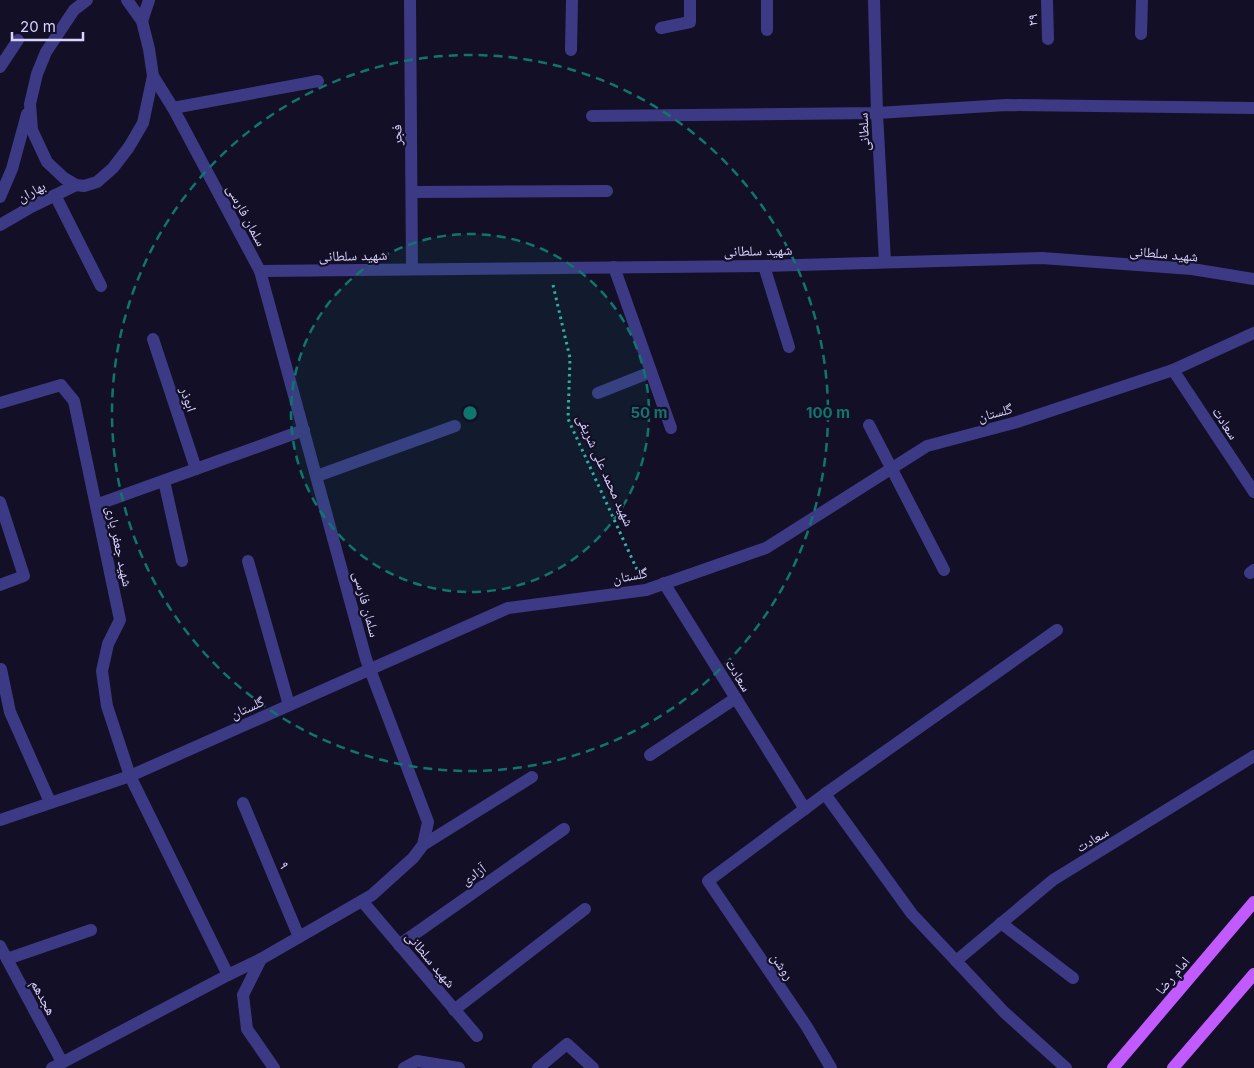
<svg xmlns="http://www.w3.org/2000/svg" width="1254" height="1068" font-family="Inter,'Noto Naskh Arabic',sans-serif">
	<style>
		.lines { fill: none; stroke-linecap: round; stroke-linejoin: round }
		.path { stroke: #2fb8b0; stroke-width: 3; stroke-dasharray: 2.5 4; stroke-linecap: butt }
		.minor { stroke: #3d3a85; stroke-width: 12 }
		.major { stroke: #c25bff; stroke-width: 12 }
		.ring { fill: none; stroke: #0f766e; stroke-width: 2.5; stroke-dasharray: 9 6 }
		.labels { text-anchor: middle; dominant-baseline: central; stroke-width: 4.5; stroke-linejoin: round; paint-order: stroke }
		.street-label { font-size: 14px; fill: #d9d4ff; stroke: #130f26 }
		.centre { fill: #0f766e; stroke: #130f26; stroke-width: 2.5 }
		.ring-label { font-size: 15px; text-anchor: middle; font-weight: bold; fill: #0f766e; stroke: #130f26; stroke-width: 4.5; stroke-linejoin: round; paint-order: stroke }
	</style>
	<rect width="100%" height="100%" fill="#130f26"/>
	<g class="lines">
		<path class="path" d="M553 285 570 358 568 419 639 574"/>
		<g class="minor">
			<path d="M87 0 74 10 46 52 37 74 30 104 32 130 47 162 64 178 76 185 84 186 97 182 113 168 129 147 143 123 153 76 149 49 142 21 127 0"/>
			<path d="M410 0 412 269"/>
			<path d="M767 0V30"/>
			<path d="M874 0 877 113 885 262"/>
			<path d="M1047 0 1048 39"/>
			<path d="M142 21 149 0"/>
			<path d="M661 28 690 22V0"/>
			<path d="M1141 34 1142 0"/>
			<path d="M571 50 572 0"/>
			<path d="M0 67 18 40"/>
			<path d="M153 76 173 108 260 271 366 659 428 822 423 845 413 858 372 895 261 959 243 995 247 1029 274 1068"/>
			<path d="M173 108 318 81"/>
			<path d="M592 116 877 113 1006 105 1254 108"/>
			<path d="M412 192 607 191"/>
			<path d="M55 195 101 286"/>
			<path d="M0 197 12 169 27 114"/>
			<path d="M0 225 31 207 76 185"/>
			<path d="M764 266 789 347"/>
			<path d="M614 267 671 428"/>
			<path d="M260 271 764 266 1042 258 1192 269 1254 279"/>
			<path d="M153 339 196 469"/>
			<path d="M1173 370 1254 492"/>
			<path d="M598 393 651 372"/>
			<path d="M0 403 61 385 74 401 120 620 108 644 102 671 107 706 130 776 228 975"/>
			<path d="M869 425 944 570"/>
			<path d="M317 476 455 426"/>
			<path d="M164 481 182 561"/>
			<path d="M0 502 24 576 0 585"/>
			<path d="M96 505 304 430"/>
			<path d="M248 561 289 705"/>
			<path d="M1250 573 1254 570"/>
			<path d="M664 583 805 809"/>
			<path d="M1 669 10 712 50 802"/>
			<path d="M650 755 736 698"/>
			<path d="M825 794 912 914 1004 1012 1066 1068"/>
			<path d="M243 803 299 937"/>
			<path d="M0 820 130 776 508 608 646 590 766 548 927 446 1017 422 1173 370 1254 333"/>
			<path d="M423 845 532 777"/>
			<path d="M362 901 477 1036"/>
			<path d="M1001 923 1073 978"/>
			<path d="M399 945 564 829"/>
			<path d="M0 946 62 1062"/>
			<path d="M7 959 91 930"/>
			<path d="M956 961 1053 880 1254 756"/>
			<path d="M454 1010 585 909"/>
			<path d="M52 1068 228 975 261 959"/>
			<path d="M404 1068 417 1061 459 1068"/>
			<path d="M538 1068 567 1044 593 1068"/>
			<path d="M831 1068 807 1027 708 881 825 794 1057 630"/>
		</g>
		<g class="major">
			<path d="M1113 1068 1254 902"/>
			<path d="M1173 1068 1254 974"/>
		</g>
	</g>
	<circle cx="470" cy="413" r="179" fill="#0f766e" fill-opacity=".12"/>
	<g class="ring">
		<circle cx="470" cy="413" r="179"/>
		<circle cx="470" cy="413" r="358"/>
	</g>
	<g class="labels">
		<g class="street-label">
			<text transform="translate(1032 20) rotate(-91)">۲۹</text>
			<text transform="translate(863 132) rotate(-93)">سلطانی</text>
			<text transform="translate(396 135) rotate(-91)">فجر</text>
			<text transform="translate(31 191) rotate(-28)">بهاران</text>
			<text transform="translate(247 215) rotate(62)">سلمان فارسی</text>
			<text transform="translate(758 250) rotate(-1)">شهید سلطانی</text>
			<text transform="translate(1164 253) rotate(5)">شهید سلطانی</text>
			<text transform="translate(353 255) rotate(-1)">شهید سلطانی</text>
			<text transform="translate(189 399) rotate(72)">ابوذر</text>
			<text transform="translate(995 412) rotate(-15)">گلستان</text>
			<text transform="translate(1226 423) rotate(57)">سعادت</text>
			<text transform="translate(606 470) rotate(66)">شهید محمد علی شریفی</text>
			<text transform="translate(120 546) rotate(78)">شهید جعفر یاری</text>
			<text transform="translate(630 575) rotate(-10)">گلستان</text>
			<text transform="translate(367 604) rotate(75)">سلمان فارسی</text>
			<text transform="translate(739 675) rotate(58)">سعادت</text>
			<text transform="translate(247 707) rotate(-24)">گلستان</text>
			<text transform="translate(1092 839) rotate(-31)">سعادت</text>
			<text transform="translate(285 865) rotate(67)">۹</text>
			<text transform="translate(473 874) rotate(-35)">آزادی</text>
			<text transform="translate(431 959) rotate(50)">شهید سلطانی</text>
			<text transform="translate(783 966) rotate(56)">روشن</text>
			<text transform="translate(1172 975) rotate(-50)">امام رضا</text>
			<text transform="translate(44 997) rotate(62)">هجدهم</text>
		</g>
	</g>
	<circle cx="470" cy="413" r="8" class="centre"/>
	<g class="ring-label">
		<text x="649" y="418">50 m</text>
		<text x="828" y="418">100 m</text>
	</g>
	<path d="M12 32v8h71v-8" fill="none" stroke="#d9d4ff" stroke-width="2.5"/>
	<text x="20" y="32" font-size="15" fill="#d9d4ff" stroke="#130f26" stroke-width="4" paint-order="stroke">20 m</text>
</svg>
